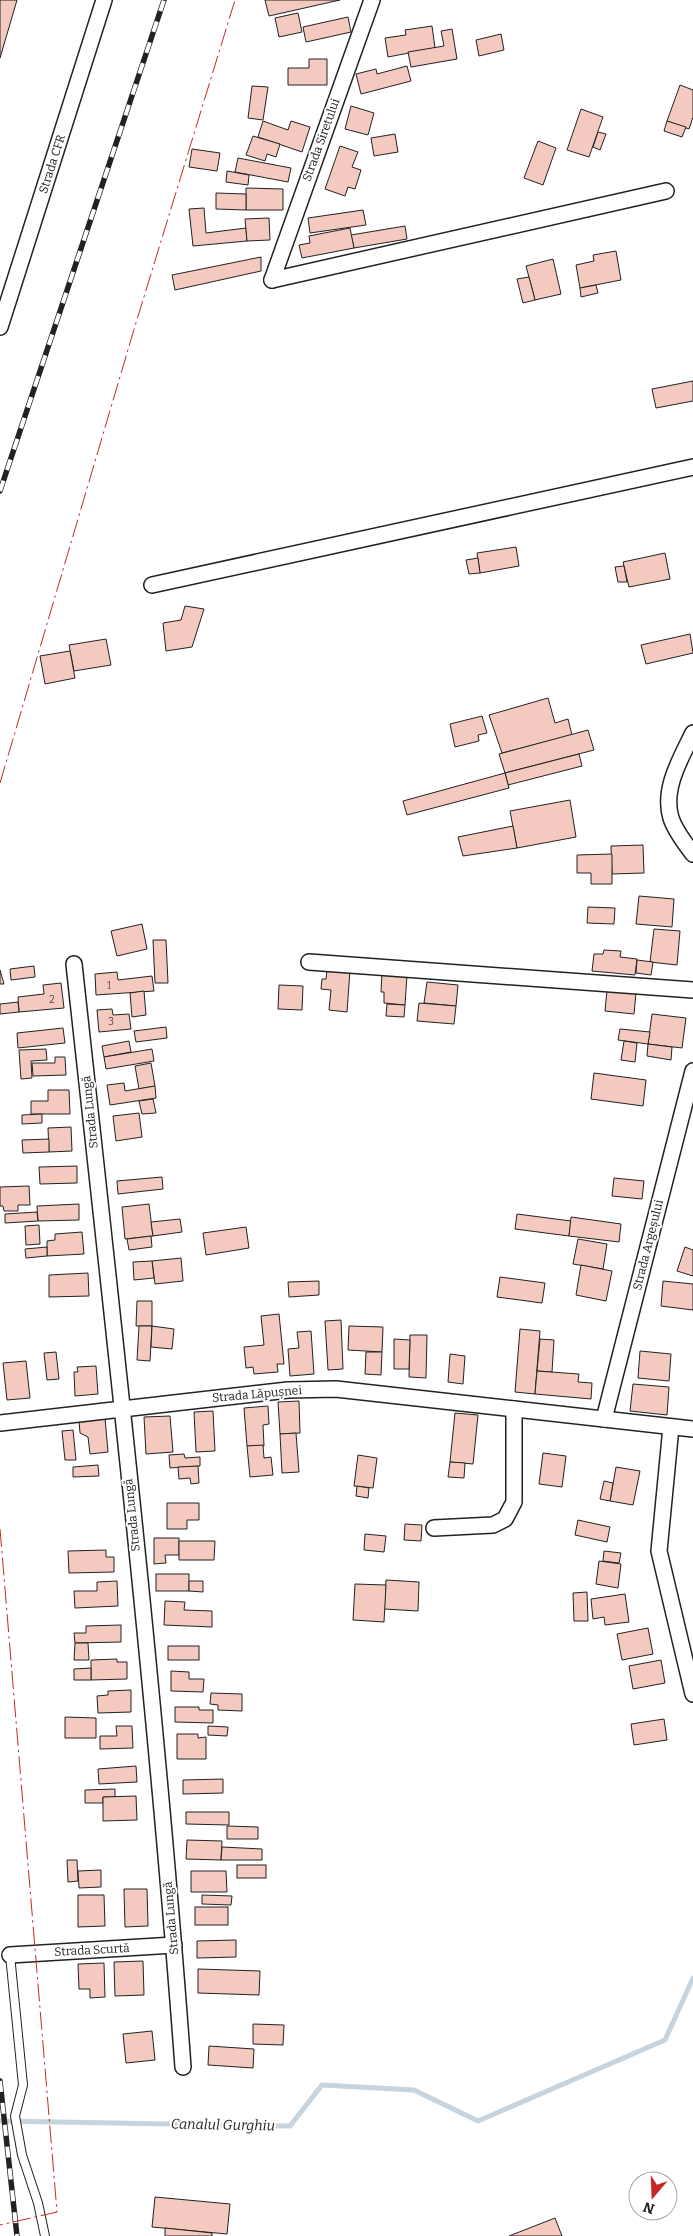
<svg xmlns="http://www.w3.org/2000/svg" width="693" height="2236" font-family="Bitter,serif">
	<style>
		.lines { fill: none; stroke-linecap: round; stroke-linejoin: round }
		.stream { stroke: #c7d3dd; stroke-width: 5 }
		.building { fill: #f3c9c0; stroke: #222 }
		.lane-casing { stroke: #222; stroke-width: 10 }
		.street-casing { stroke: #222; stroke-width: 18 }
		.lane { stroke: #fff; stroke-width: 8 }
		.street { stroke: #fff; stroke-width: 15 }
		.rail-casing { stroke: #222; stroke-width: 5.5 }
		.rail { stroke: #fff; stroke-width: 4; stroke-dasharray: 11; stroke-linecap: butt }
		.power { stroke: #c62828; stroke-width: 1; stroke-dasharray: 18 4 2.5 4; stroke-linecap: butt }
		.labels { text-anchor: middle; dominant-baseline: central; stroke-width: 4; stroke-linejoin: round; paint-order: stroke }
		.number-label { font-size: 10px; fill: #564c4a }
		.street-label { font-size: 12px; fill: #222; stroke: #fff }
		.water-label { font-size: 14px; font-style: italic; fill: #222; stroke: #fff }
	</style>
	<rect width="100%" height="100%" fill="#fff"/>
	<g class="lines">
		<path class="stream" d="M0 2121 290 2126 322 2085 414 2090 478 2121 665 2040 693 1978"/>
	</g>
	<g class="building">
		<path d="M0 0H17L0 58Z"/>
		<path d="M265 0H340L269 16Z"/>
		<path d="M298 13 302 32 279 37 275 18Z"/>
		<path d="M348 17 351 32 306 42 303 27Z"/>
		<path d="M432 26 435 48 388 57 385 38 406 35 405 30Z"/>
		<path d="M452 29 457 59 411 67 408 52 444 46 441 31Z"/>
		<path d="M501 34 504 50 479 56 476 40Z"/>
		<path d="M309 59H327V85H288V68H309Z"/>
		<path d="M407 66 411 81 361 94 356 74 376 69 377 74Z"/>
		<path d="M680 85 693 90V117L689 129 667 121Z"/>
		<path d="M252 86 268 87 263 120 248 118Z"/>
		<path d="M351 106 374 113 368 135 345 129Z"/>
		<path d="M581 109 603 117 589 157 567 150Z"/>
		<path d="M263 121 288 130 291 121 310 127 302 152 258 137Z"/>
		<path d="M667 121 686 127 682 137 664 131Z"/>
		<path d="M598 132 606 134 600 150 593 147Z"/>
		<path d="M395 134 398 152 374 156 371 138Z"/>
		<path d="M253 136 280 144 276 157 267 154 265 161 246 155Z"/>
		<path d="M538 141 556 148 543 185 524 178Z"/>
		<path d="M340 146 358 152 352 167 361 170 355 189 348 187 345 196 325 189Z"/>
		<path d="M192 149 220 153 217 171 189 167Z"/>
		<path d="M238 158 291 168 288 182 235 172Z"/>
		<path d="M227 171 249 175 248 185 226 182Z"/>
		<path d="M246 188 283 189V210H246Z"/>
		<path d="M216 193 246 194V210L216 209Z"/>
		<path d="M204 208 206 233 246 228 247 241 193 246 189 209Z"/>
		<path d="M363 210 366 225 310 233 308 218Z"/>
		<path d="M269 218 270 240 247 241 245 219Z"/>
		<path d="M405 226 407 239 354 248 351 235Z"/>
		<path d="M350 228 354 248 302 258 299 245 310 243 309 236Z"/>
		<path d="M616 251 621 280 580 288 576 265 594 261 593 255Z"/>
		<path d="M261 257V271L175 290 172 275Z"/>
		<path d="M553 259 561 294 535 300 526 266Z"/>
		<path d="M529 277 535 300 523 303 517 279Z"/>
		<path d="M596 285 598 293 581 297 580 288Z"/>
		<path d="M693 381V401L656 408 652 389Z"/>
		<path d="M516 547 519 566 480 573 477 553Z"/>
		<path d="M665 553 670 579 629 587 623 562Z"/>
		<path d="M478 558 480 573 469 574 466 560Z"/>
		<path d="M624 566 627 582H618L615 567Z"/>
		<path d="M185 606 204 609 192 647 166 651 163 623 181 620Z"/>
		<path d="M690 634 693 653 646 664 641 645Z"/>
		<path d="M106 639 111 665 74 671 69 645Z"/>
		<path d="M70 651 75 678 45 684 40 656Z"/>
		<path d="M548 698 555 723 568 719 572 735 502 753 489 715Z"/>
		<path d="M482 716 487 733 478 735 479 741 455 747 450 724Z"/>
		<path d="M588 730 594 750 505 773 499 754Z"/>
		<path d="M579 754 582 766 508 785 505 773Z"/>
		<path d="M505 773 509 788 407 815 403 801Z"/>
		<path d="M570 800 576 837 517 848 510 811Z"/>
		<path d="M513 826 517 848 463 856 458 837Z"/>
		<path d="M643 845 644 873 612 874 611 846Z"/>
		<path d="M612 854V884H591V873H577V855Z"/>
		<path d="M639 896 674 899 672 927 636 924Z"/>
		<path d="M588 907 615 908 614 924 587 923Z"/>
		<path d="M142 924 147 949 117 956 111 931Z"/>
		<path d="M654 929 680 931 677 965 650 962Z"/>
		<path d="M153 940H166L168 983H155Z"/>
		<path d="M604 950 621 951 620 957 637 959 635 975 592 971 594 954H603Z"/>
		<path d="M637 960 653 962 651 975 636 973Z"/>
		<path d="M34 966 35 977 11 980 10 969Z"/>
		<path d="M327 969 350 970 347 1012 329 1010 331 990 321 989 322 979H326Z"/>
		<path d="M0 970 4 984H0Z"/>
		<path d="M117 972 118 980 152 976 154 991 96 995 95 974Z"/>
		<path d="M382 973 407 975 405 1005 384 1003V992H381Z"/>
		<path d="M427 982 458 985 456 1006 424 1003Z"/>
		<path d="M61 983 64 1008 19 1012 18 997 44 994 43 985Z"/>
		<path d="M279 985 303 986 302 1010 278 1009Z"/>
		<path d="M607 990 636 993 634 1014 605 1011Z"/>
		<path d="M144 991 146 1015 132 1017 130 993Z"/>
		<path d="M18 1002 19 1012 0 1014V1004Z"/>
		<path d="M419 1003 456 1006 454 1024 417 1021Z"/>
		<path d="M387 1004 405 1005 404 1017 386 1016Z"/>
		<path d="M112 1009 113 1015 129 1014 131 1029 99 1032 97 1010Z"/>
		<path d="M652 1014 686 1018 682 1048 648 1044Z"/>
		<path d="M166 1027 167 1038 136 1042 134 1031Z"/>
		<path d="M63 1028 65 1043 18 1048 17 1033Z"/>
		<path d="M620 1029 650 1032 648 1044 618 1040Z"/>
		<path d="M129 1041 131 1052 104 1057 102 1046Z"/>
		<path d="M624 1041 637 1043 635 1062 621 1060Z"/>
		<path d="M648 1044 672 1047 671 1060 647 1056Z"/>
		<path d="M46 1049 47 1060 31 1061 32 1078 21 1079 19 1050Z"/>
		<path d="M152 1049 154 1061 106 1069 104 1057Z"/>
		<path d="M55 1057H65L66 1075 33 1076 32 1063H55Z"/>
		<path d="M151 1063 155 1086 139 1089 135 1066Z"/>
		<path d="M594 1073 646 1080 643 1106 591 1099Z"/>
		<path d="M124 1083 125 1091 155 1086 156 1098 110 1105 107 1085Z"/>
		<path d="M48 1090H69L70 1114H31V1101H48Z"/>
		<path d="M153 1099 156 1113 142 1114 139 1101Z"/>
		<path d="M139 1113 142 1137 116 1141 113 1116Z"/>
		<path d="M42 1114V1123L22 1124V1115Z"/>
		<path d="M71 1127 72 1151 49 1152 48 1128Z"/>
		<path d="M49 1139V1152L23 1153 22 1140Z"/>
		<path d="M77 1166V1183L40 1184 39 1167Z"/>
		<path d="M162 1177 163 1189 118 1194 117 1181Z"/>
		<path d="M614 1178 644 1181 642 1199 612 1196Z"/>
		<path d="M29 1186 30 1205H18V1211H4L3 1206H0V1187Z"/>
		<path d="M79 1204V1220L38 1221 37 1206Z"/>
		<path d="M149 1204 153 1236 125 1239 122 1207Z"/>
		<path d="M37 1212 38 1221 5 1223V1214Z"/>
		<path d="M517 1214 571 1221 569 1236 515 1229Z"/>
		<path d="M571 1217 621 1224 619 1242 569 1236Z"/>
		<path d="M180 1219 182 1232 153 1236 151 1222Z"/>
		<path d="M39 1225 40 1244 26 1245 25 1226Z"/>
		<path d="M246 1227 249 1248 206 1255 203 1233Z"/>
		<path d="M82 1232 84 1254 47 1256V1241L55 1240V1234Z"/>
		<path d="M151 1236 152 1247 129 1250 127 1239Z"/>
		<path d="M578 1239 607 1244 603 1269 573 1264Z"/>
		<path d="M47 1247V1256L26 1258 25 1249Z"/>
		<path d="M685 1247 693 1250V1276L677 1271Z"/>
		<path d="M181 1258 183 1281 155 1284 152 1261Z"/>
		<path d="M152 1261 154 1278 134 1280 133 1262Z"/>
		<path d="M581 1265 612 1271 606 1301 576 1295Z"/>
		<path d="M88 1273 89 1296 49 1297V1275Z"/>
		<path d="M500 1277 545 1283 542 1303 497 1297Z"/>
		<path d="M319 1281V1295L289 1297 288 1282Z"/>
		<path d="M663 1281 693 1284V1310L661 1306Z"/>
		<path d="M137 1301H152V1326H136Z"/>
		<path d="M279 1314 284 1364H277L278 1372 254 1374 253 1367 246 1368 244 1347 264 1345 261 1316Z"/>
		<path d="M341 1320 343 1369 328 1370 325 1321Z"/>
		<path d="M139 1326H152L150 1361 137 1360Z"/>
		<path d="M152 1326 174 1329 172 1349 151 1347Z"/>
		<path d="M349 1326 383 1327 382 1352 348 1350Z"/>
		<path d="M520 1329 540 1331 535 1394 515 1392Z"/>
		<path d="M311 1331 314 1374 290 1376 288 1349 299 1348 297 1332Z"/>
		<path d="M410 1335H427L426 1378 409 1377Z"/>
		<path d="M394 1339 410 1340 409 1369H394Z"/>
		<path d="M540 1339 554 1340 552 1372 537 1371Z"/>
		<path d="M640 1351 671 1354 669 1381 638 1378Z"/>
		<path d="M56 1352 59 1379 47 1380 44 1353Z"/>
		<path d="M366 1352H382L381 1375 365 1374Z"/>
		<path d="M450 1354 465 1356 463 1384 448 1382Z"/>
		<path d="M26 1361 30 1398 7 1400 3 1363Z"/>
		<path d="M96 1366 98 1394 75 1396 74 1372H78L77 1367Z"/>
		<path d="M537 1371 579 1374 578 1382 592 1383 591 1399 535 1394Z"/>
		<path d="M633 1384 669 1387 667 1415 630 1411Z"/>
		<path d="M299 1401 300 1433 280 1434 278 1402Z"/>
		<path d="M268 1406 269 1424 263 1425 264 1446H247L244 1408Z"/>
		<path d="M213 1411 215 1451 196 1452 194 1412Z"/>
		<path d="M455 1413 478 1415 473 1464 450 1462Z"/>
		<path d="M170 1416 173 1452 146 1454 144 1417Z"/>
		<path d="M105 1418 108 1452 90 1454 88 1437 80 1433 79 1421Z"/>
		<path d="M73 1430 76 1460H65L62 1431Z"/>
		<path d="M296 1433 299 1472 282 1473 280 1434Z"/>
		<path d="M263 1445 264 1458 271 1457 273 1475 250 1477 247 1446Z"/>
		<path d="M543 1453 566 1456 562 1487 539 1484Z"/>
		<path d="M184 1454 185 1458 200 1457V1466L170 1468 169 1455Z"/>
		<path d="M358 1455 377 1458 373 1488 354 1486Z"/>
		<path d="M450 1462 465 1463 464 1478 448 1477Z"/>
		<path d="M98 1465 99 1476 73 1477V1467Z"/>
		<path d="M198 1466 199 1483 191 1484 190 1478 179 1479 178 1467Z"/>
		<path d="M616 1467 640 1471 633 1505 610 1501Z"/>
		<path d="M604 1481 613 1483 610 1501 600 1499Z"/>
		<path d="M357 1486 369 1488 368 1498 356 1496Z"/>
		<path d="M167 1503H199V1520H187V1529H167Z"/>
		<path d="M578 1520 610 1527 607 1542 575 1535Z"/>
		<path d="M405 1524 422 1525 421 1541 404 1540Z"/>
		<path d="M365 1534 386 1536 384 1552 364 1550Z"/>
		<path d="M154 1538H179V1555H165L166 1563 154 1564Z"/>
		<path d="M179 1541H215L214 1560H179Z"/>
		<path d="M106 1550V1557H114V1572L69 1573 68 1551Z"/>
		<path d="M604 1551 621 1553 619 1563 603 1561Z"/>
		<path d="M599 1561 621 1564 618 1588 596 1584Z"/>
		<rect x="156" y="1574" width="33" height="17"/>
		<path d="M386 1580 419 1582 418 1611 384 1609Z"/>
		<path d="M117 1581 118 1606 75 1608 74 1591H97V1582Z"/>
		<path d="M189 1581H203V1592L189 1591Z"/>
		<path d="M355 1584 386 1585 384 1622 353 1620Z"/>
		<path d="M587 1592 588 1621H574L573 1593Z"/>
		<path d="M625 1594 629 1622 605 1625 604 1617 593 1619 591 1599Z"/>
		<path d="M165 1601 185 1602 184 1610 212 1611V1627L164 1625Z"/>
		<path d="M121 1625V1642L75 1643 74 1633H86V1626Z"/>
		<path d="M648 1628 653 1654 622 1660 617 1634Z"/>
		<path d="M75 1643H88L89 1660H74Z"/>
		<rect x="168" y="1646" width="31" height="14"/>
		<path d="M117 1659V1662H127V1679L91 1680V1660Z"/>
		<path d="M661 1660 665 1683 633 1689 629 1666Z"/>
		<path d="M91 1668V1680H74V1669Z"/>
		<path d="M171 1671 189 1672V1679H204L203 1692 171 1691Z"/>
		<path d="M131 1690V1712L98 1713 97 1696 108 1695V1691Z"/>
		<path d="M211 1693 242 1694V1711L218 1710V1705L210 1704Z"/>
		<path d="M175 1707H199V1710H213V1723L175 1722Z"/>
		<path d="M65 1717 96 1718V1738H65Z"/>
		<path d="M664 1719 667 1740 634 1745 631 1724Z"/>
		<path d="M116 1726H132L133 1748 100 1749V1736H117Z"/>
		<path d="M208 1726 228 1727 227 1736 208 1735Z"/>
		<path d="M177 1734H198V1738L206 1737V1759H177Z"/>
		<path d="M136 1766 137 1782 99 1784 98 1769Z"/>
		<path d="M223 1779V1793L183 1794V1780Z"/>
		<path d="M115 1789V1797H103V1803H85V1790Z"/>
		<path d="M136 1796 137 1820 103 1821V1797Z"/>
		<path d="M186 1812H229V1825L186 1824Z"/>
		<path d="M227 1826 258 1827V1839H227Z"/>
		<path d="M187 1840 222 1841 221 1860 186 1859Z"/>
		<path d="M222 1847 262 1849V1860H221Z"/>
		<path d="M67 1860H77L78 1881 68 1882Z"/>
		<rect x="237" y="1865" width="29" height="13"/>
		<path d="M101 1870V1887L79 1888 78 1871Z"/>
		<path d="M191 1871H226L227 1892H191Z"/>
		<path d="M124 1889H147L148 1926 125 1927Z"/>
		<path d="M78 1895H104L105 1926 78 1927Z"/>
		<path d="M202 1895 232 1896 231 1905 202 1904Z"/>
		<rect x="195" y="1907" width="33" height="18"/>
		<path d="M236 1940V1957L197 1958V1941Z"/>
		<path d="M143 1961 144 1995 115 1996 114 1962Z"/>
		<path d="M104 1963 105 1997 90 1998V1989H79L78 1964Z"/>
		<path d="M198 1969 260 1971 259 1995 198 1993Z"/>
		<path d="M253 2024 284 2025 283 2045 253 2044Z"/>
		<path d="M152 2031 155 2060 126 2063 123 2034Z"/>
		<path d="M209 2046 254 2049 253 2068 208 2065Z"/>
		<path d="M155 2197 230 2204 227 2234 152 2227Z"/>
		<path d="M555 2218 562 2236H509Z"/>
		<path d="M165 2228 212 2233V2236H165Z"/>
	</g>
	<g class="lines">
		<g class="lane-casing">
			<path id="lane" d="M10 1955 23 2085 15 2116 22 2155 38 2203 45 2236"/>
		</g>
		<g class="street-casing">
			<g id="street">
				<path d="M272 280 666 191"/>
				<path d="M272 280 372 0"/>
				<path d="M0 327 104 0"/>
				<path d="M152 585 693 467"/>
				<path d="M693 733C681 758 662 789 671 818 675 831 685 843 693 854"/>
				<path d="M309 962 693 990"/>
				<path d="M74 964C114 1331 156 1698 183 2067"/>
				<path d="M604 1419 693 1071"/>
				<path d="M0 1423 288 1390 336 1389 693 1429"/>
				<path d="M671 1427 659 1551 693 1694"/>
				<path d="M434 1528 493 1525 505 1519 514 1502V1409"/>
				<path d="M10 1955 174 1945"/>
			</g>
		</g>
		<use href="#lane" class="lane"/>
		<use href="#street" class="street"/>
		<g class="rail-casing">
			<g id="rail">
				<path d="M0 491 164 0"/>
				<path d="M0 2081 17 2236"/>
			</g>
		</g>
		<use href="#rail" class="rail"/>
		<g class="power">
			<path d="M0 783 135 326 235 0"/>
			<path d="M0 1529 57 2212 0 2225"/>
		</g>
	</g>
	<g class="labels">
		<g class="number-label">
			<text x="109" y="986">1</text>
			<text x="52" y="1000">2</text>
			<text x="111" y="1022">3</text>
		</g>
		<g class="street-label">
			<text transform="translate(321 140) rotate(-70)">Strada Siretului</text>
			<text transform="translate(52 164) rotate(-72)">Strada CFR</text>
			<text transform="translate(90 1112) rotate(-96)">Strada Lungă</text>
			<text transform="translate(648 1245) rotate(-76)">Strada Argeșului</text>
			<text transform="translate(257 1394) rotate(-5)">Strada Lăpușnei</text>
			<text transform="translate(132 1515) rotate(-96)">Strada Lungă</text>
			<text transform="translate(171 1918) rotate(-95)">Strada Lungă</text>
			<text transform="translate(92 1950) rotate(-3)">Strada Scurtă</text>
		</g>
		<g class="water-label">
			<text transform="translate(223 2125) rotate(1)">Canalul Gurghiu</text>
		</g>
	</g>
	<g transform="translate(653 2196) rotate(199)"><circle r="24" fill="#ffffff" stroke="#a7a7a7"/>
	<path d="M0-4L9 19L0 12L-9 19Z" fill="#c62828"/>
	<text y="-8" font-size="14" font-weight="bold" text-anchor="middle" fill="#222222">N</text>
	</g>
</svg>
